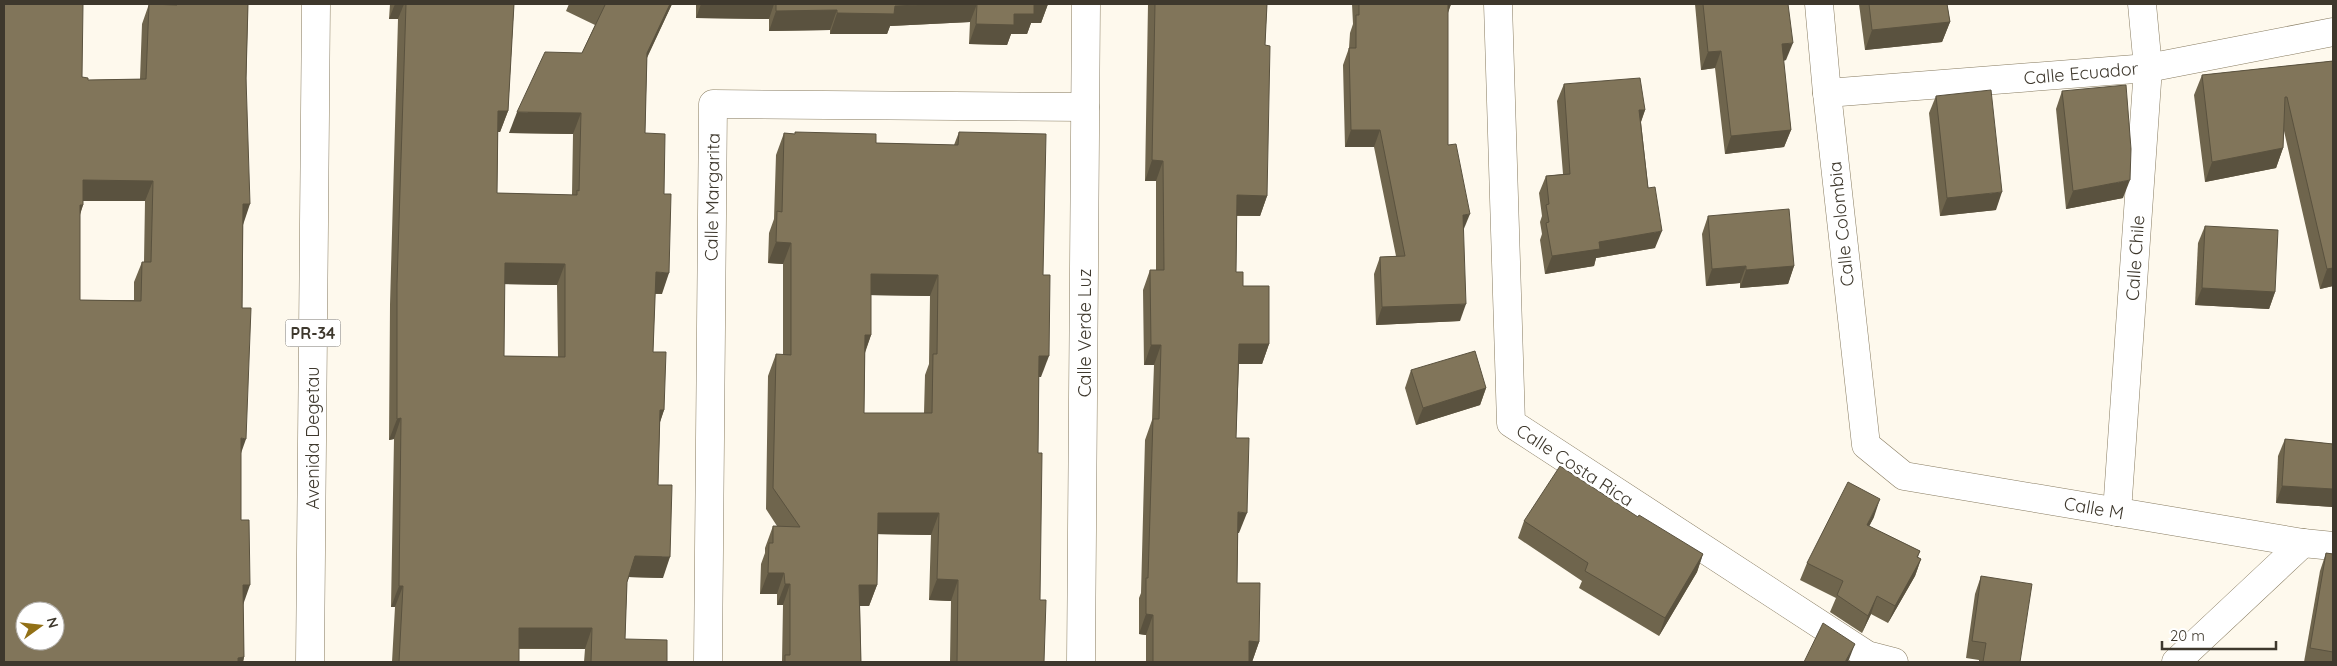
<svg xmlns="http://www.w3.org/2000/svg" width="2337" height="666" font-family="Quicksand,sans-serif">
	<style>
		.lines { fill: none; stroke-linecap: round; stroke-linejoin: round }
		.minor-casing { stroke: #887c61; stroke-width: 29 }
		.primary-casing { stroke: #887c61; stroke-width: 29 }
		.minor { stroke: #fff; stroke-width: 28 }
		.primary { stroke: #fff; stroke-width: 28 }
		.wall { fill: #6f654d; fill-rule: evenodd }
		.shaded-wall { fill: #5a523f }
		.building { fill: #81755a; stroke: #5a523f; fill-rule: evenodd }
		.labels { text-anchor: middle; dominant-baseline: central; stroke-width: 5; stroke-linejoin: round; paint-order: stroke }
		.shield { fill: #fff; stroke: #78746c; stroke-width: 1 }
		.shield-label { font-size: 16px; font-weight: bold; fill: #3e382d }
		.street-label { font-size: 18px; fill: #3e382d; stroke: #fff }
	</style>
	<rect width="100%" height="100%" fill="#fef9ed"/>
	<g class="lines">
		<g class="minor-casing">
			<g id="minor">
				<path d="M1498 4 1511 423 1867 655 1894 662"/>
				<path d="M1819 4 1827 93 1866 445 1904 476 2303 543 2333 546"/>
				<path d="M1827 93 2148 68 2333 32"/>
				<path d="M2117 512 2148 68 2142 4"/>
				<path d="M708 662 713 104 1085 107"/>
				<path d="M1081 662 1086 4"/>
				<path d="M2176 662 2303 543"/>
			</g>
		</g>
		<g class="primary-casing">
			<path id="primary" d="M310 662 316 4"/>
		</g>
		<use href="#minor" class="minor"/>
		<use href="#primary" class="primary"/>
	</g>
	<g class="wall">
		<path d="M149 4H248L243 225 241 453V520L244 657 243 662H4L82 77 88 80 140 79 142 24ZM83 201H145L144 262H142L134 282V300H80V215L83 205Z"/>
		<path d="M390 4H514L508 111 500 132H498L497 193 572 195 573 134 509 133 582 53 595 25 566 11 569 4H672L647 58 645 133 662 294H655L653 352 664 410 660 422 658 485 663 578 629 577 627 582 625 639 667 662H584L585 649H519V662H392L395 607H391L394 439 389 440 390 305 398 19H389ZM504 284 557 285 558 357 504 356Z"/>
		<path d="M696 4H1048L1041 23H1031L1027 34H1011L1007 45 969 44 970 22 890 26 887 34H830V30L769 31V19L696 18Z"/>
		<path d="M1148 4H1267L1265 45 1267 196 1260 216H1237L1236 272 1269 344 1262 364H1239L1236 438 1239 533H1238L1237 583 1259 642 1252 662H1146V635L1139 634V598L1141 593 1145 440 1152 420 1154 365H1144L1143 290 1150 270H1156V181H1145Z"/>
		<path d="M1352 4H1451L1448 13V145L1463 231 1460 321 1376 325 1374 274 1380 257 1396 256 1374 147H1345L1343 65 1349 48 1350 33 1353 24Z"/>
		<path d="M1695 4H1788L1786 60 1783 61 1791 130 1784 147 1725 154 1715 68 1701 70Z"/>
		<path d="M1859 4H1947L1950 22 1942 42 1865 50Z"/>
		<path d="M2333 61V286L2320 289 2284 131 2283 148 2276 168 2205 182 2194 95 2202 75Z"/>
		<path d="M1564 84 1645 110 1641 122 1655 248 1596 258 1594 266 1545 274 1540 240 1542 234 1540 222 1542 216 1539 193 1546 176 1563 174 1557 101Z"/>
		<path d="M2062 91 2123 198 2066 209 2056 109Z"/>
		<path d="M1936 96 1996 210 1940 216 1929 113Z"/>
		<path d="M795 132 876 143 954 145 959 132 1041 377H1039L1038 453 1040 600 1044 662H950L951 601 929 600 931 535 878 534 877 585 869 606H860L861 662H782L783 605H777V594H760L761 564 765 553V548L773 526H777L766 509 768 376 776 354 783 355V264L768 263 769 233 774 219 776 155 784 133 795 134ZM871 295 930 296 929 364 925 375 924 413H864L865 353 871 335Z"/>
		<path d="M1708 216 1794 266 1788 284 1740 288V283L1706 286 1702 234Z"/>
		<path d="M2205 226 2275 292 2269 309 2195 305 2198 243Z"/>
		<path d="M1411 370 1486 388 1480 405 1416 425 1405 388Z"/>
		<path d="M2285 439 2333 444V507L2276 503 2278 456Z"/>
		<path d="M1638 517 1703 554 1697 572 1659 636 1579 588 1582 581 1518 538 1524 521Z"/>
		<path d="M1874 517 1869 526 1920 551 1918 557 1921 559 1915 576 1888 623 1871 614 1862 633 1830 612 1836 598 1800 580 1807 563Z"/>
		<path d="M2326 553 2333 554V662H2304L2320 571Z"/>
		<path d="M1981 576 2020 662H1979V660L1966 658 1975 594Z"/>
	</g>
	<g class="shaded-wall">
		<path d="M395 4H404L398 19H389Z"/>
		<path d="M670 4H672L639 74 647 53Z"/>
		<path d="M701 4H774L769 19 696 18Z"/>
		<path d="M943 4H977L970 22 890 26 887 34H830L837 13 895 6Z"/>
		<path d="M1034 4H1048L1041 23H1031L1027 34H1011L1007 45 969 44 976 24Z"/>
		<path d="M1446 4H1451L1446 17Z"/>
		<path d="M837 10 830 30 769 31 776 11Z"/>
		<path d="M1950 22 1942 42 1865 50 1872 30Z"/>
		<path d="M1793 43 1786 60 1775 62 1782 44Z"/>
		<path d="M1721 51 1715 68 1701 70 1708 52Z"/>
		<path d="M1639 110H1645L1639 127Z"/>
		<path d="M498 111H508L500 132H491Z"/>
		<path d="M517 112 581 113 573 134 509 133Z"/>
		<path d="M1351 130H1380L1374 147H1345Z"/>
		<path d="M1791 130 1784 147 1725 154 1731 136Z"/>
		<path d="M2283 148 2276 168 2205 182 2212 162Z"/>
		<path d="M1152 160 1163 161 1156 181H1145Z"/>
		<path d="M83 180 153 181 145 201H76Z"/>
		<path d="M2130 180 2123 198 2066 209 2073 191Z"/>
		<path d="M2002 192 1996 210 1940 216 1947 198Z"/>
		<path d="M1237 195 1267 196 1260 216 1230 215Z"/>
		<path d="M243 204H250L243 225Z"/>
		<path d="M80 205H83L76 225Z"/>
		<path d="M1470 214 1463 231V215Z"/>
		<path d="M1662 231 1655 248 1596 258 1594 266 1545 274 1552 256 1599 242Z"/>
		<path d="M776 242 791 243 783 264 768 263Z"/>
		<path d="M505 263 565 264 557 285 497 284Z"/>
		<path d="M1746 266 1740 283 1706 286 1712 269Z"/>
		<path d="M1794 266 1788 284 1740 288 1746 270Z"/>
		<path d="M2333 268V286L2320 289 2327 269Z"/>
		<path d="M656 272 669 273 662 294 648 293Z"/>
		<path d="M871 274 938 275 930 296 863 295Z"/>
		<path d="M2202 288 2275 292 2269 309 2195 305Z"/>
		<path d="M1466 304 1460 321 1376 325 1382 307Z"/>
		<path d="M865 335H871L863 357Z"/>
		<path d="M1239 344H1269L1262 364H1232Z"/>
		<path d="M1151 345H1161L1154 365H1144Z"/>
		<path d="M1039 356H1049L1041 377H1031Z"/>
		<path d="M1486 388 1480 405 1416 425 1423 408Z"/>
		<path d="M660 410H664L657 431Z"/>
		<path d="M401 418 394 439 389 440 397 419Z"/>
		<path d="M241 438 246 439 239 459Z"/>
		<path d="M2282 486 2333 489V507L2276 503Z"/>
		<path d="M1880 499 1874 517 1861 542 1867 525Z"/>
		<path d="M1238 512 1247 513 1239 533 1231 532Z"/>
		<path d="M878 513H939L931 535 870 534Z"/>
		<path d="M1703 554 1697 572 1659 636 1665 618Z"/>
		<path d="M635 556 670 557 663 578 627 577Z"/>
		<path d="M1921 559 1915 576 1888 623 1895 606Z"/>
		<path d="M768 573H784L777 594H760Z"/>
		<path d="M937 579 958 580 951 601 929 600Z"/>
		<path d="M785 584H790L783 605H777Z"/>
		<path d="M243 585H250L243 605Z"/>
		<path d="M859 585H877L869 606H851Z"/>
		<path d="M399 586H403L395 607H391Z"/>
		<path d="M1877 596 1871 614 1862 633 1868 616Z"/>
		<path d="M1146 614 1153 615 1146 635 1139 634Z"/>
		<path d="M519 628H592L585 649 511 648Z"/>
		<path d="M1249 641 1259 642 1252 662 1242 661Z"/>
		<path d="M1855 644 1848 662H1845Z"/>
		<path d="M244 657 243 662H236L238 658Z"/>
	</g>
	<g class="building">
		<path d="M4 4H83L82 77 88 78V80L146 79 149 4 177 5V4H248L246 78 250 204H243L242 308H251L246 439 241 438V520H249L250 585H243L244 657 238 658V662H4ZM83 180 153 181 151 262H142L141 301 80 300V205H83ZM25 611H55V641H25Z"/>
		<path d="M406 4H514L508 111H498L497 193 577 195V190L579 191 581 113 517 112 545 52 582 53 605 5 602 4H670L647 53 645 133 665 134 664 194H671L669 273 656 272 653 352H666L664 410H660L658 485H672L670 557 635 556 627 582 625 639 667 640V662H591L592 628H519V662H399L403 586H399L401 418 397 419V284ZM505 263 565 264V357L504 356Z"/>
		<path d="M776 4H943L895 6 894 14 837 13V10L776 11Z"/>
		<path d="M977 4H1034V14H1014V25L976 24Z"/>
		<path d="M1155 4H1267L1265 45 1270 46 1267 196 1237 195 1236 272H1243V286H1269V344H1239L1236 438H1249L1247 513 1238 512 1237 583H1260L1259 642 1249 641V662H1153V615L1146 614V578H1148L1153 419H1159L1161 345H1151L1150 270H1164L1163 161 1152 160Z"/>
		<path d="M1359 4H1448V145L1456 144 1470 214 1463 215 1466 304 1382 307 1380 257 1405 256 1380 130H1351L1349 48H1356V15H1359Z"/>
		<path d="M1703 4H1788L1793 43 1782 44 1791 130 1731 136 1721 51 1708 52Z"/>
		<path d="M1869 4H1947L1950 22 1872 30Z"/>
		<path d="M2333 61V268L2327 269 2287 97H2285L2283 148 2212 162 2202 75Z"/>
		<path d="M1640 78 1645 110H1639L1648 188 1655 187 1662 231 1599 242 1600 249 1552 256 1546 223 1549 222 1546 205 1549 204 1546 176 1570 174 1564 84Z"/>
		<path d="M2126 85 2131 149 2130 180 2073 191 2062 91Z"/>
		<path d="M1991 90 2002 192 1947 198 1936 96Z"/>
		<path d="M795 132 876 134V143L958 145 959 132 1046 134 1043 275H1050L1049 356H1039L1038 453H1042L1040 600H1046L1044 662H957L958 580 937 579 939 513H878L877 585H859L861 662H785V655H790V584H785L784 573H768L769 543H773V526L800 527 773 488 776 354 791 355V243L776 242 777 211 782 212 784 133 795 134ZM871 274 938 275 937 354H933L932 413H864L865 335H871Z"/>
		<path d="M1789 209 1794 266 1746 270V266L1712 269 1708 216Z"/>
		<path d="M2205 226 2278 230 2275 292 2202 288Z"/>
		<path d="M1475 351 1486 388 1423 408 1411 370Z"/>
		<path d="M2285 439 2333 444V489L2282 486Z"/>
		<path d="M1560 466 1638 517 1639 515 1703 554 1665 618 1585 571 1588 563 1524 521Z"/>
		<path d="M1848 482 1880 499 1867 525 1920 551 1917 557 1921 559 1895 606 1877 596 1868 616 1837 595 1843 581 1807 563Z"/>
		<path d="M2326 553 2333 554V652L2310 648Z"/>
		<path d="M1981 576 2032 584 2020 662H1983L1986 643 1972 641Z"/>
		<path d="M1823 623 1855 644 1845 662H1804Z"/>
	</g>
	<g class="labels">
		<rect class="shield" x="285.5" y="319.5" width="55" height="27" rx="4"/>
		<g class="shield-label">
			<text x="313" y="333">PR-34</text>
		</g>
		<g class="street-label">
			<text transform="translate(2081 73) rotate(-5)">Calle Ecuador</text>
			<text transform="translate(712 197) rotate(-89)">Calle Margarita</text>
			<text transform="translate(1841 224) rotate(-96)">Calle Colombia</text>
			<text transform="translate(2135 258) rotate(-86)">Calle Chile</text>
			<text transform="translate(1084 333) rotate(-90)">Calle Verde Luz</text>
			<text transform="translate(312 438) rotate(-90)">Avenida Degetau</text>
			<text transform="translate(1575 465) rotate(33)">Calle Costa Rica</text>
			<text transform="translate(2094 508) rotate(10)">Calle M</text>
		</g>
	</g>
	<rect width="2337" height="666" fill="none" stroke="#3e382d" stroke-width="10"/>
	<g transform="translate(40 626) rotate(75)"><circle r="24" fill="#ffffff" stroke="#b2afab"/>
	<path d="M0-4L9 19L0 12L-9 19Z" fill="#927016"/>
	<text y="-8" font-size="14" font-weight="bold" text-anchor="middle" fill="#3e382d">N</text>
	</g>
	<path d="M2162 641v8h114v-8" fill="none" stroke="#3e382d" stroke-width="2.5"/>
	<text x="2170" y="641" font-size="15" fill="#3e382d" stroke="#ffffff" stroke-width="4" paint-order="stroke">20 m</text>
</svg>
